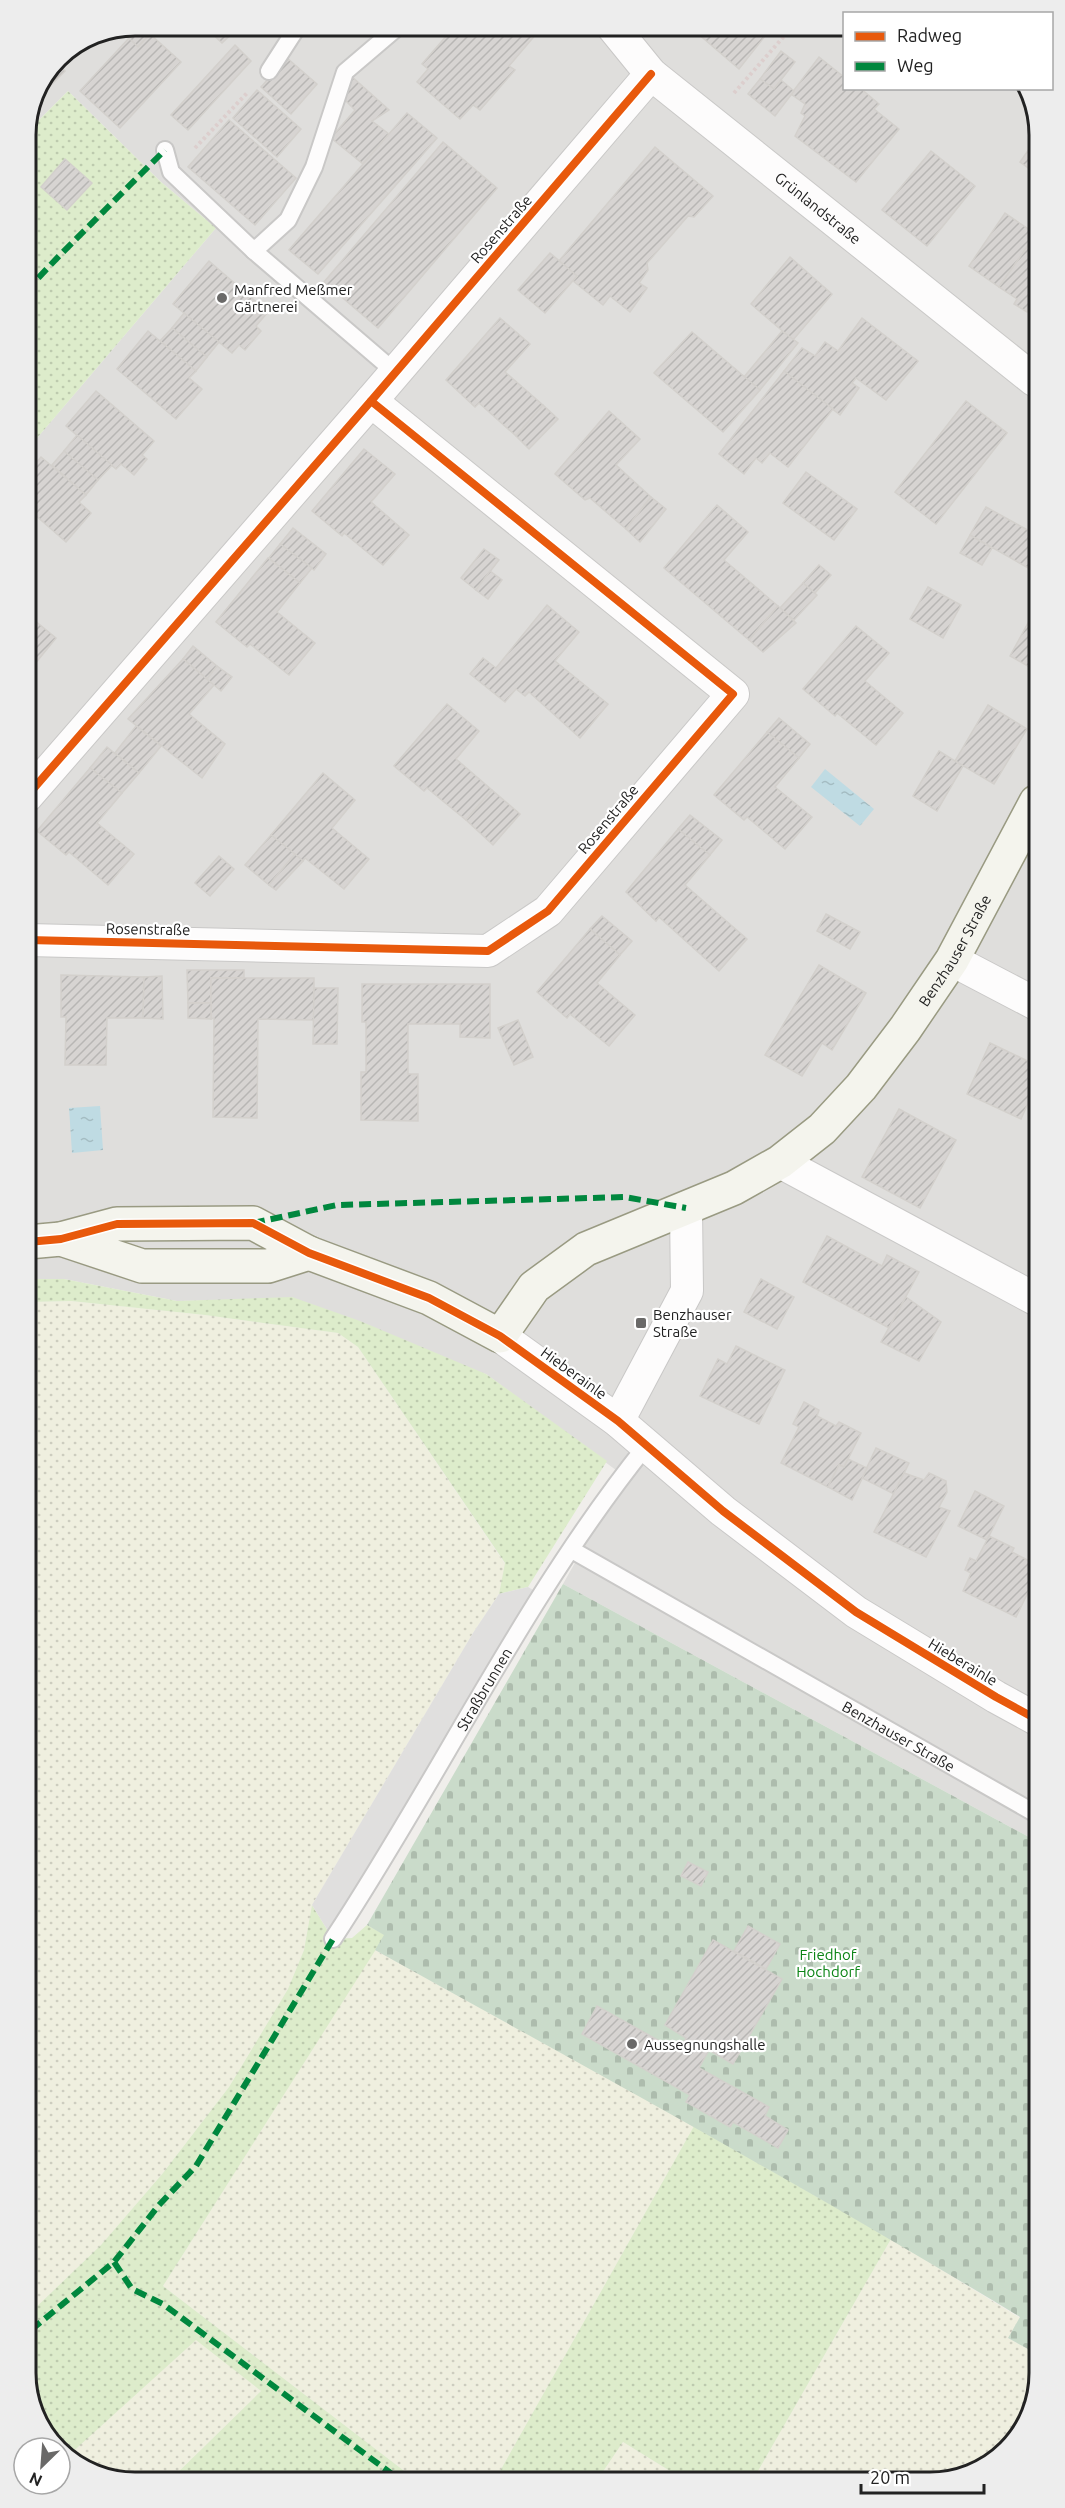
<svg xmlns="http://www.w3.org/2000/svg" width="1065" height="2508" font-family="Ubuntu,sans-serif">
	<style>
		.residential { fill: #dfdedc }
		.farmland { fill: url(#farmland-dots) }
		.grass { fill: url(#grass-dots) }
		.cemetery { fill: url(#cemetery-stones) }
		.parking { fill: #e0dfde }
		.water { fill: url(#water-ripples) }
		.building { fill: url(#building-hatch); stroke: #d3d0cc; stroke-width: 1.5 }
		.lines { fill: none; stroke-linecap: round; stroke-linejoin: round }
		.lane-casing { stroke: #c9c8c7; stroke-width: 20 }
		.street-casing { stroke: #c9c8c7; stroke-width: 34 }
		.secondary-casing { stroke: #999a82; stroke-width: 36 }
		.path { stroke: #dccecd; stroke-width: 4; stroke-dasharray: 3 3; stroke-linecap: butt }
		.lane { stroke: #fdfcfc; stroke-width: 16 }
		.street { stroke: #fdfcfc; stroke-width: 32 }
		.secondary { stroke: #f4f4ed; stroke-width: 33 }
		.quiet { stroke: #00873e; stroke-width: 6; stroke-dasharray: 12 6; stroke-linecap: butt }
		.cycleway-casing { stroke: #fff; stroke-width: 11 }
		.cycleway { stroke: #e8590c; stroke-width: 8 }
		.poi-dot { fill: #6a6968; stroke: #fff; stroke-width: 2 }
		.labels { text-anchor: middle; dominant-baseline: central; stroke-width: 4.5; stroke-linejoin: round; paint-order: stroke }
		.street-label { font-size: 15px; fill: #222; stroke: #fff }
		.poi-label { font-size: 15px; fill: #222; stroke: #fff; text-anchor: start }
		.park-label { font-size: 15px; fill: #0c8416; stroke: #fff }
		.rim { fill: none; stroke: #222; stroke-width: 3 }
	</style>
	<defs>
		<pattern id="farmland-dots" width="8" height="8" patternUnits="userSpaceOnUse" patternTransform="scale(1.5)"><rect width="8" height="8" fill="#efefdf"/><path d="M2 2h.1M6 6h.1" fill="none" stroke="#cdcdbf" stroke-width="1.8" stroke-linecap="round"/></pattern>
		<pattern id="grass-dots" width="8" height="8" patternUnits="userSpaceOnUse" patternTransform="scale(1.5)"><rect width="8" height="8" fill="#ddeccb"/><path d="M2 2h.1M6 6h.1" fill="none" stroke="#bdcaae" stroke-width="1.8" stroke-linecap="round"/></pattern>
		<pattern id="cemetery-stones" width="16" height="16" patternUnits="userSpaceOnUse" patternTransform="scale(1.5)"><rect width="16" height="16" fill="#cadbca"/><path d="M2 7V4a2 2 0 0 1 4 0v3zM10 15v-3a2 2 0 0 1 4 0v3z" fill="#adbcad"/></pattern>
		<pattern id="water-ripples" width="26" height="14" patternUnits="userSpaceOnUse" patternTransform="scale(1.5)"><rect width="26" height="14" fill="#bfdbe3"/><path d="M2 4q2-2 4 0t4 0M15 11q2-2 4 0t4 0" fill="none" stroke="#a4bcc2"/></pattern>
		<pattern id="building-hatch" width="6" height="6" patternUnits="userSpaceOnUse" patternTransform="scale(1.5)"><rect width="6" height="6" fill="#d7d4d2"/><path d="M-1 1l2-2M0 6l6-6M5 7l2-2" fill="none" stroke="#b8b6b4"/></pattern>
	</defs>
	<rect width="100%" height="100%" fill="#f0eeeb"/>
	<path class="residential" d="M135 26H844V88L1025 89 1034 100 1038 1842 563 1584 624 1476 486 1374 226 1300 177 1301 64 1279H28L26 451 216 228 161 182 68 91 26 133V128L58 57 94 34Z"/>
	<g class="farmland">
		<path d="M71 1301 205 1315 338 1333 358 1347 505 1564 499 1594 473 1633 312 1905 304 1950 288 1989 229 2087 163 2173 101 2245 31 2312 29 1302Z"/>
		<path d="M375 1950 694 2126 495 2480H416L163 2286Z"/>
		<path d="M891 2239 1020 2318 1008 2338 1039 2355V2373L1017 2439 965 2477 754 2478Z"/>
		<path d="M196 2339 261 2391 168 2482H128L68 2460 67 2457Z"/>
		<path d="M623 2442 683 2479H598Z"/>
	</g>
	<g class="grass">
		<path d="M68 91 161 182 216 228 26 451V133Z"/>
		<path d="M28 1279H64L177 1301 292 1297 360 1321 486 1374 607 1461 528 1587 499 1594 505 1563 358 1347 338 1333 205 1315 71 1301 29 1302Z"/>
		<path d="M312 1905 333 1939 352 1938 367 1925 385 1935 163 2286 416 2480 168 2482 261 2391 196 2340 67 2457 31 2408V2312L101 2245 163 2173 229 2087 288 1989 304 1950Z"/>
		<path d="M694 2126 891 2239 754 2478 683 2479 623 2442 598 2479 495 2480Z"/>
	</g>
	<path class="cemetery" d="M563 1584 1038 1842 1039 2355 1008 2338 1020 2317C808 2188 591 2070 375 1950L384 1935 367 1925Z"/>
	<path class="parking" d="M528 1587 542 1595 333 1939 312 1905 473 1633 499 1594Z"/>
	<g class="water">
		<path d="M825 769 874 809 860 826 811 787Z"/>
		<path d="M100 1106 103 1150 72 1153 69 1108Z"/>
	</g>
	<g class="building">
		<path d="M135 26H158L138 47 119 29Z"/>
		<path d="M204 26H240L222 43Z"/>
		<path d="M455 26 460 30 464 26H543L509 66 515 70 480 110 473 105 460 119 417 82 428 69 422 64Z"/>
		<path d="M703 26H773L739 69 697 33Z"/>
		<path d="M150 34 181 62 120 128 80 91 129 38 138 47Z"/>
		<path d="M235 45 251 61 188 130 171 115Z"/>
		<path d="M781 51 795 62 774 89 760 79Z"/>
		<path d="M819 57 844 77V88H860L879 104 874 109 899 129 856 182 795 136 805 116 801 113 805 104 791 94Z"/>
		<path d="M287 58 317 84 291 114 261 87Z"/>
		<path d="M56 62 65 71 40 96Z"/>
		<path d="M350 75 389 110 372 121 389 134 363 164 331 138 355 110 341 96Z"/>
		<path d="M760 79 774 89 781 80 794 91 775 116 748 94Z"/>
		<path d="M257 90 301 129 277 157 233 118Z"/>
		<path d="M407 113 437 138 318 274 289 250Z"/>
		<path d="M229 120 296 178 255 225 188 167Z"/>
		<path d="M443 142 497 188 378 328 324 282Z"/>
		<path d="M1034 142V172L1020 162Z"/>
		<path d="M655 147 713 196 694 217 688 216 647 263 648 270 639 283 647 288 630 312 610 296 603 305 573 281 577 276 559 261Z"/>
		<path d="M931 151 975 186 927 246 882 210Z"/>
		<path d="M65 159 92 183 67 210 41 187Z"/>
		<path d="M1005 213 1034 233V237L999 287 969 266Z"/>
		<path d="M1034 237V302L1027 312 1014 304 1017 299 999 287Z"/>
		<path d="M550 253 577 276 545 313 518 290Z"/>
		<path d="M790 257 832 294 793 340 751 304Z"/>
		<path d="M209 261 268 312 256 326 261 331 245 350 239 345 232 353 173 304Z"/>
		<path d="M184 313 219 342 207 357 172 328Z"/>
		<path d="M500 318 530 344 505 372 543 405 516 436 479 403 475 407 446 380Z"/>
		<path d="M862 318 918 361 886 400 856 378 852 383 859 388 840 415 784 371 802 348 815 356 825 342 838 351Z"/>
		<path d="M172 328 207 357 196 371 160 341Z"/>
		<path d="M148 331 196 371 189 378 202 389 176 419 117 369Z"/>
		<path d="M782 331 798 343 760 390 744 377Z"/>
		<path d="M692 332 760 390 723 432 654 373Z"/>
		<path d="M784 371 833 409 788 467 770 453 762 463 756 458 744 474 719 454Z"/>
		<path d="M96 391 154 441 142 455 147 459 134 475 121 464 116 469 66 426Z"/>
		<path d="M966 401 1007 433 936 524 895 492Z"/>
		<path d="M543 405 558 419 529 449 516 436Z"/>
		<path d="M609 411 640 439 616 465 651 497 626 529 590 498 585 500 555 474Z"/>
		<path d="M77 435 112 465 98 480 64 451Z"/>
		<path d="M364 449 395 474 371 502 409 535 383 565 344 533 342 536 312 511Z"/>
		<path d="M64 451 98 480 86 495 52 465Z"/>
		<path d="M41 457 86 495 79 502 91 513 66 542 27 508V473Z"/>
		<path d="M806 472 857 509 834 540 783 503Z"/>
		<path d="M651 497 666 509 640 542 626 529Z"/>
		<path d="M717 505 748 532 724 560 778 606 749 640 664 568Z"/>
		<path d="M986 507 1035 534V560L1030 569 970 535Z"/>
		<path d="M293 528 326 554 314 570 280 544Z"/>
		<path d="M970 535 992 548 982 565 960 553Z"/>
		<path d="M280 544 312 568 300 583 269 558Z"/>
		<path d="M484 549 499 560 476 590 461 578Z"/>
		<path d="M268 558 300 583 277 612 315 643 289 675 250 644 247 647 216 622Z"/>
		<path d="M819 565 831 575 815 593 803 583Z"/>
		<path d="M490 571 502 580 488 599 476 590Z"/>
		<path d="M803 583 817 595 794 620 780 608Z"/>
		<path d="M928 587 961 605 943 638 910 619Z"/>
		<path d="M547 605 579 632 555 661 608 704 580 738 529 692 525 696 516 689 505 702 470 674 483 658 496 668Z"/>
		<path d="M778 606 796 623 763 652 749 640Z"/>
		<path d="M1035 610V670L1010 656Z"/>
		<path d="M28 615 56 638 30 670 27 667Z"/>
		<path d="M856 626 889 653 865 681 903 713 876 745 837 713 835 716 803 689Z"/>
		<path d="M193 646 217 666 207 679 183 659Z"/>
		<path d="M183 659 214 685 189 714 225 744 202 778 128 719Z"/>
		<path d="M217 666 232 677 221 691 207 679Z"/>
		<path d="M447 704 479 731 456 759 492 790 466 820 427 788 424 791 394 766Z"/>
		<path d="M988 705 1027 729 994 784 955 761Z"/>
		<path d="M779 718 810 744 799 758 767 732Z"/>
		<path d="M136 726 161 746 139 773 115 753Z"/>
		<path d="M767 732 799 758 775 787 812 817 785 849 747 817 744 820 714 795Z"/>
		<path d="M107 747 139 773 122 793 90 768Z"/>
		<path d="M939 751 963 766 937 811 913 796Z"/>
		<path d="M90 768 122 793 97 823 134 854 108 885 69 852 66 855 37 831Z"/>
		<path d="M323 773 355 800 332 828 369 859 344 889 305 858 303 861 271 835Z"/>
		<path d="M492 790 520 814 493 845 466 820Z"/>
		<path d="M690 815 722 840 710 855 678 829Z"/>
		<path d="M678 829 710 855 685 885 747 939 719 971 659 917 656 921 626 892Z"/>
		<path d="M271 835 295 854 269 885 245 865Z"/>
		<path d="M295 854 303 861 276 890 269 885Z"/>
		<path d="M219 856 234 869 210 896 195 883Z"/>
		<path d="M826 914 860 932 850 949 817 931Z"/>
		<path d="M602 916 632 941 620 955 590 929Z"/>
		<path d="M590 929 620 955 597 983 635 1015 609 1046 570 1014 567 1018 537 992Z"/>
		<path d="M819 965 866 993 832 1050 822 1043 802 1076 765 1055Z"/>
		<path d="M187 970H244V978H211V1003H188Z"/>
		<path d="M61 975 144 977 143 1018H107L106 1065H65L66 1017H61Z"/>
		<path d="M162 976 163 1019 143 1018 144 977Z"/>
		<path d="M211 978H314V1020L258 1019 257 1118 213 1117 214 1018 211 1019Z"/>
		<path d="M362 984H490V1038L460 1037V1024H408V1074H418V1121L361 1120V1072H366V1022H362Z"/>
		<path d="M314 988H338L337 1044H313Z"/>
		<path d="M188 1003H211V1019L188 1018Z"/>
		<path d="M518 1020 533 1057 514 1065 498 1028Z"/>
		<path d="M990 1043 1036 1065V1085L1021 1119 967 1094Z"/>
		<path d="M899 1109 956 1140 920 1208 862 1177Z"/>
		<path d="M827 1236 882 1266 887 1255 919 1272 889 1328 803 1282Z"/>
		<path d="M761 1279 794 1297 777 1329 744 1312Z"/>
		<path d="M906 1297 941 1322 919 1361 881 1342Z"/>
		<path d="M736 1346 785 1370 759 1424 700 1396 718 1359 727 1364Z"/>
		<path d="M804 1402 819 1410 817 1416 836 1426 839 1422 861 1433 844 1467 839 1465 828 1487 781 1463 799 1427 793 1424Z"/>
		<path d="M876 1448 909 1463 894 1494 862 1478Z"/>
		<path d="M848 1459 867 1468 852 1500 828 1487 839 1465 844 1467Z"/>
		<path d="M904 1473 924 1480 929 1473 946 1481 947 1492 939 1507 950 1511 926 1557 874 1532Z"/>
		<path d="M975 1491 1004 1506 987 1540 958 1526Z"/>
		<path d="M989 1536 1014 1548 1012 1552 1037 1565V1574L1016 1617 963 1591 971 1573 965 1570 970 1558 976 1561Z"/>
		<path d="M688 1862 708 1872 701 1886 681 1876Z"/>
		<path d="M748 1926 780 1944 766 1969 734 1951Z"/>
		<path d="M713 1940 782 1979 733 2064 709 2050 699 2068 769 2107 765 2116 788 2130 778 2148 733 2122 730 2127 686 2102 690 2095 582 2034 597 2006 679 2052 686 2038 665 2025Z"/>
	</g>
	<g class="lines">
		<g class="lane-casing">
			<g id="lane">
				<path d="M269 71 298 26"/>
				<path d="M165 150 171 172 254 251 395 372"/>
				<path d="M254 251 288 220 314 167 345 72 399 26"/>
				<path id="s1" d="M572 1550 1038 1815"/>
				<path id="s2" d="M333 1939C440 1777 524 1598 646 1446"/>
			</g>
		</g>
		<g class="street-casing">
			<g id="street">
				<path id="s3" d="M612 26 651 74 1034 380"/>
				<path d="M27 796 371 401 651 74"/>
				<path d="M28 940 488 951 548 911 733 694 371 401"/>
				<path d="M952 960 1036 1004"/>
				<path d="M780 1162 1037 1300"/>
				<path d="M500 1336 618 1421 723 1511 856 1612 996 1697 1038 1720"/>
				<path d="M618 1421 687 1291 686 1208"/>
			</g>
		</g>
		<g class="secondary-casing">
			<g id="secondary">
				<path d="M61 1239 142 1266H268L309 1253"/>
				<path id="s4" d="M28 1242 61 1239 117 1224 253 1223 309 1253 429 1298 500 1336 534 1287 586 1249 734 1188 780 1162 822 1129 861 1087 905 1029 952 960 1036 802"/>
			</g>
		</g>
		<g class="path">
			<path d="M734 93 793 26"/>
			<path d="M195 148 248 92"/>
		</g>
		<use href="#lane" class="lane"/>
		<use href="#street" class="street"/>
		<use href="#secondary" class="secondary"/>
		<g class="quiet">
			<path d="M26 291 59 256 165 150"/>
			<path d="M253 1223 337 1205 625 1197 686 1208"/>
			<path d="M114 2262 132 2289 163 2304 400 2480"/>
			<path d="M31 2330 114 2262 159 2205 196 2166 333 1939"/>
		</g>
		<g class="cycleway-casing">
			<g id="cycleway">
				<path d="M27 796 371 401 651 74"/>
				<path d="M28 940 488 951 548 911 733 694 371 401"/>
				<path d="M28 1242 61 1239 117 1224 253 1223 309 1253 429 1298 500 1336 618 1421 723 1511 856 1612 996 1697 1038 1720"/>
			</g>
		</g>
		<use href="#cycleway" class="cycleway"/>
	</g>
	<g class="poi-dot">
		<circle cx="222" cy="298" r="6"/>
		<rect x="635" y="1317" width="12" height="12" rx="3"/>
		<circle cx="632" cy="2044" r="6"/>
	</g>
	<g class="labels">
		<g class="street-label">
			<text stroke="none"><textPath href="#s3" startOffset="276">Grünlandstraße</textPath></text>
			<text transform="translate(501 229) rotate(-49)">Rosenstraße</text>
			<text transform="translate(608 819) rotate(-50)">Rosenstraße</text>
			<text transform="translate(148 929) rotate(1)">Rosenstraße</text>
			<text stroke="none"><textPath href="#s4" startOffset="1113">Benzhauser Straße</textPath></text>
			<text transform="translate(574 1373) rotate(36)">Hieberainle</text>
			<text transform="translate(963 1662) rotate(31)">Hieberainle</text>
			<text stroke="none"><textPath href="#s2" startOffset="292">Straßbrunnen</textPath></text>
			<text stroke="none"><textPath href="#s1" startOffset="376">Benzhauser Straße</textPath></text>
		</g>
		<g class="poi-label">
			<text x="234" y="289">Manfred Meßmer<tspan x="234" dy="17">Gärtnerei</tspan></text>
			<text x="653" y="1314">Benzhauser<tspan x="653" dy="17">Straße</tspan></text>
			<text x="644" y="2044">Aussegnungshalle</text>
		</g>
		<g class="park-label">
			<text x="828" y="1954">Friedhof<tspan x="828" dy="17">Hochdorf</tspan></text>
		</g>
	</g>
	<path d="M0 0H1065V2508H0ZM135 36H930A99 99 0 0 1 1029 135V2373A99 99 0 0 1 930 2472H135A99 99 0 0 1 36 2373V135A99 99 0 0 1 135 36Z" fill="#ededed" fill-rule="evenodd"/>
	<path class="rim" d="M135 36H930A99 99 0 0 1 1029 135V2373A99 99 0 0 1 930 2472H135A99 99 0 0 1 36 2373V135A99 99 0 0 1 135 36Z"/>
	<rect x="843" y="12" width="210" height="78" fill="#ffffff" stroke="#a7a7a7" stroke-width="1.5"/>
	<rect x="855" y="32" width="30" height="9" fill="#e8590c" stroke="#a7a7a7" stroke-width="1.5"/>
	<text x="897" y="42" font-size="18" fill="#222222">Radweg</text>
	<rect x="855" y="62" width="30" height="9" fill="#00873e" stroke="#a7a7a7" stroke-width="1.5"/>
	<text x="897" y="72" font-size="18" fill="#222222">Weg</text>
	<g transform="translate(42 2466) rotate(205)"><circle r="28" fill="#ffffff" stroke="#a7a7a7" stroke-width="1.5"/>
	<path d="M0-4.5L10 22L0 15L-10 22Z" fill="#6a6968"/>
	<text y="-9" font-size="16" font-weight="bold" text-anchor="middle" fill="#222222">N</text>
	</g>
	<path d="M861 2484v9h123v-9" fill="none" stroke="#222222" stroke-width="3"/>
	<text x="870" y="2484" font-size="18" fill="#222222" stroke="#ffffff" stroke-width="4.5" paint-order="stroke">20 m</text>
</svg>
